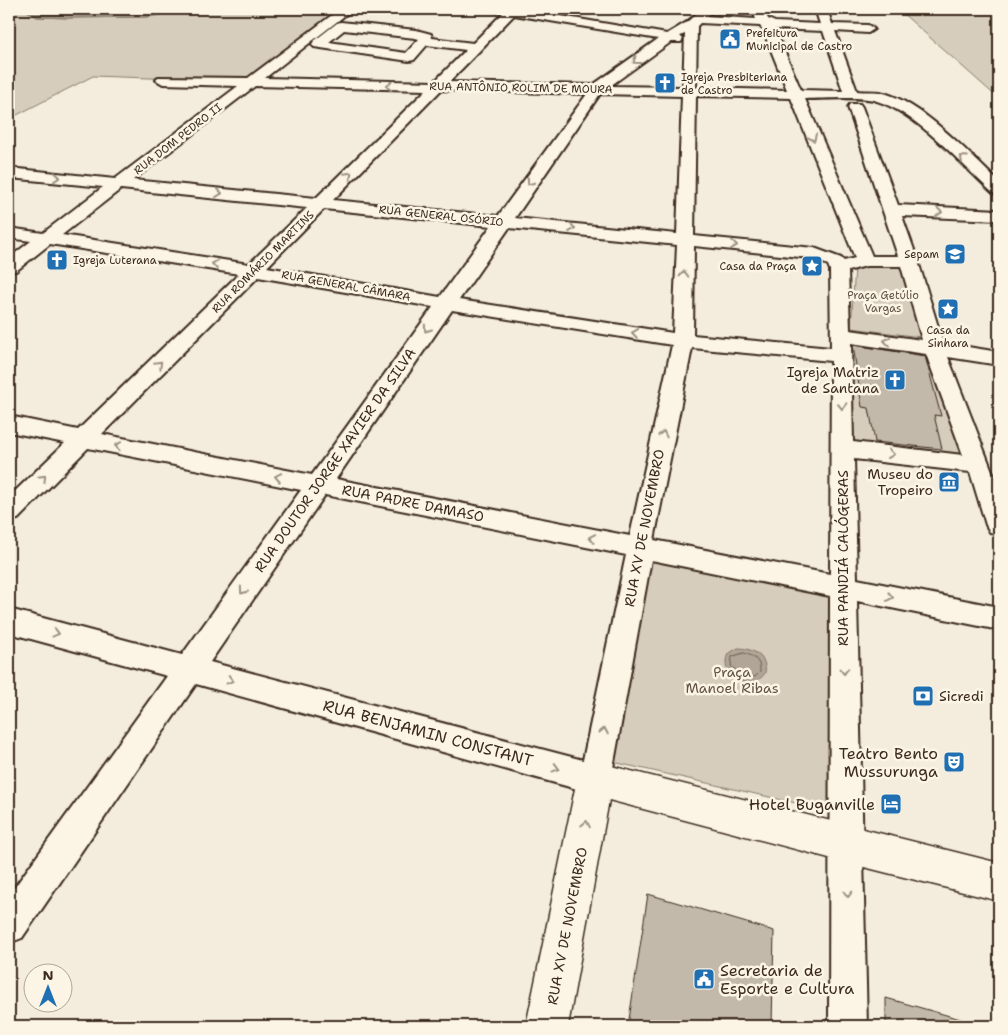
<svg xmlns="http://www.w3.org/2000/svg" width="1008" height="1035" font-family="'Shantell Sans',sans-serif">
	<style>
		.green { fill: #d6cdbd; stroke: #887c6e }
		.water { fill: #b0a596; stroke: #817466 }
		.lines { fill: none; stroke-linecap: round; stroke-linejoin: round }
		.shore { stroke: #6a5b4e; stroke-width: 1 }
		.river { fill: #b0a596; fill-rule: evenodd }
		.building { fill: #c3b9aa; stroke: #3b2a1e }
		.minor-casing { stroke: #3b2a1e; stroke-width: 4 }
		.major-casing { stroke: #3b2a1e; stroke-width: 3 }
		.minor { fill: #fcf5e5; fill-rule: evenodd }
		.major { fill: #fcf5e5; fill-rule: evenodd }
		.oneway { stroke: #9c9082 }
		.labels { text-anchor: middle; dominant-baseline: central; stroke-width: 5; stroke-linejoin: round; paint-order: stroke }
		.far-poi-label { font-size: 11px; fill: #3b2a1e; stroke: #fcf5e5; text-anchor: start }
		.far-street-label { font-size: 11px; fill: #3b2a1e; stroke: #fcf5e5 }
		.far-park-label { font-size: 11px; fill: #625346; stroke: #fcf5e5 }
		.poi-label { font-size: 14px; fill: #3b2a1e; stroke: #fcf5e5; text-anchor: end }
		.street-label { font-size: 14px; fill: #3b2a1e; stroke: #fcf5e5 }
		.park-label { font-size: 14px; fill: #625346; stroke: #fcf5e5 }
		.near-street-label { font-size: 16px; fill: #3b2a1e; stroke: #fcf5e5 }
		.near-poi-label { font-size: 16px; fill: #3b2a1e; stroke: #fcf5e5; text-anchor: end }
	</style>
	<rect width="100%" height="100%" fill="#f4eddd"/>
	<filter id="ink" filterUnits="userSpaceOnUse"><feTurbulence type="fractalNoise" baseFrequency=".02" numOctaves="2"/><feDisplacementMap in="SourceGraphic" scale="10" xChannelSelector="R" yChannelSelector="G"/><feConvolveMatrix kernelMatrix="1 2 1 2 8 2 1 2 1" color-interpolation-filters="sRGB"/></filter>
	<g filter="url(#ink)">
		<g class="green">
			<path d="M9 9H24L37 17 69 18 146 17 197 9H343L259 82 93 76 9 119Z"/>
			<path d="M713 9H752L756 20 701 18Z"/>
			<path d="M896 9H999V99L900 11Z"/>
			<path d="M855 266H903L928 338 851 328Z"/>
			<path d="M846 343 934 353 972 461 850 446Z"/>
			<path d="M643 552 840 591 836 812 613 762Z"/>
		</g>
		<g class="water">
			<path d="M24 9H68L116 13 148 9H197L146 17 69 18 37 17Z"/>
			<path d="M738 648C753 648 768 657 765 673 752 694 717 676 728 654Z"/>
		</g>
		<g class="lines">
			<path class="shore" d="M744 653C754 656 761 661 760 672L755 677 741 675 731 666 732 657Z"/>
			<path class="river" d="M34 9H156L154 12C117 21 79 16 42 14L36 12Z"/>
		</g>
		<g class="building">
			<path d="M853 345 925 356 941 416 934 415 942 449 875 442 869 408 862 407Z"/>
			<path d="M648 894 774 931 772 1026H628Z"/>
			<path d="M886 998 971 1022 970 1026H886Z"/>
		</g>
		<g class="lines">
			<g class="minor-casing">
				<path id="minor" d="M340 9H353L265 78 434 82 466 50 427 45 414 60 409 61 314 47 312 44 314 41 337 23 341 22 416 30 431 34 432 38 473 43 503 13 493 11 491 9H520L667 34 687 22 702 9H714L707 16 756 19 752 9H764L768 19 775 22 820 24 815 9H827L832 24 868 25 874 29 868 33 835 31 857 91C864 92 873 91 880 92 921 101 969 154 999 182V195L993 193C962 165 917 113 877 101 863 96 822 99 805 99L872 256H898L848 107 850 104H860L862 107 898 205 999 210V220L902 216 918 261 943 343 999 352V365L948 357 999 489V535L990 532 986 525 970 472 854 459 857 579 999 607V630L857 601 867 1026H829L830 596 651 560 611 779 606 790 595 794 196 684 22 938 9 943V895L167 676 9 633V609L182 655 301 490 88 448 18 519 9 521V497L65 443 9 432V416L78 430 239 274 50 244 16 271 9 272V258L31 241 9 238V228L43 233 103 187 9 178V168L115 179 238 86 163 84 156 80 158 77 248 78ZM514 15 658 39 593 85 449 82ZM700 23 760 26 763 30 787 90 696 88 697 26ZM775 29 823 31 843 91 801 90ZM344 30 415 38 419 39 406 53 329 42ZM685 34 683 87 610 86 671 42H681L683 39 680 36ZM255 86 426 90 316 198 133 180ZM441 90 587 94 498 216 333 200ZM600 94 682 96 677 234 515 218ZM696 96 791 98 855 258 844 261 841 258 814 248 694 236ZM121 189 307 208 249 264 62 235ZM324 209 491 226 440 297 267 267ZM509 228 677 245 673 333 459 300ZM694 246 810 258 828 265 830 270 831 348 693 335ZM866 266H901L922 340 850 330 848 271ZM258 277 433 307 312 475 102 434ZM452 310 672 345 630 536 336 479ZM851 343 926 354 963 455 853 442ZM692 348 831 361 830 574 654 540ZM325 495 626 555 583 760 210 662Z"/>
			</g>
			<g class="major-casing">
				<path id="major" d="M595 762 999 863V901L848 863 609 800 568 1026H526L577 779 583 767Z"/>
			</g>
			<use href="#minor" class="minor"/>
			<use href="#major" class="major"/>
		</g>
		<defs><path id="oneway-chevron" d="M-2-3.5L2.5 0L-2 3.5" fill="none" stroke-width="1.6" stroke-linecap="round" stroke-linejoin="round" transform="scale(1.25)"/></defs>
		<g class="oneway">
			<use href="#oneway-chevron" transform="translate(636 61) rotate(144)"/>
			<use href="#oneway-chevron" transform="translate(389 86) rotate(-179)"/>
			<use href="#oneway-chevron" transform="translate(813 138) rotate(67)"/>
			<use href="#oneway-chevron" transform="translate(963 158) rotate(-138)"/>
			<use href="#oneway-chevron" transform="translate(349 175) rotate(-45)"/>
			<use href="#oneway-chevron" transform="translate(57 177) rotate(5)"/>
			<use href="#oneway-chevron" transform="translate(530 182) rotate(125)"/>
			<use href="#oneway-chevron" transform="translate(219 193) rotate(6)"/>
			<use href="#oneway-chevron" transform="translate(939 212) rotate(3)"/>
			<use href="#oneway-chevron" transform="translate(572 228) rotate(6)"/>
			<use href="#oneway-chevron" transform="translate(734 245) rotate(6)"/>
			<use href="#oneway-chevron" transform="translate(215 264) rotate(-171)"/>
			<use href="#oneway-chevron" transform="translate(684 274) rotate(-89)"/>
			<use href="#oneway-chevron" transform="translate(427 329) rotate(125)"/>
			<use href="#oneway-chevron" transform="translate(635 333) rotate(-171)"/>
			<use href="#oneway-chevron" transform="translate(887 341) rotate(-172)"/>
			<use href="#oneway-chevron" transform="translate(159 364) rotate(-45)"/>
			<use href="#oneway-chevron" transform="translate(842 406) rotate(89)"/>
			<use href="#oneway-chevron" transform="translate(663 434) rotate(-78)"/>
			<use href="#oneway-chevron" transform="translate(118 446) rotate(-169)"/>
			<use href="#oneway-chevron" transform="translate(891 454) rotate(7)"/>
			<use href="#oneway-chevron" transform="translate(278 477) rotate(-169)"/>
			<use href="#oneway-chevron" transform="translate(43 478) rotate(-45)"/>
			<use href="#oneway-chevron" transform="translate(592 538) rotate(-169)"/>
			<use href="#oneway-chevron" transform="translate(243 591) rotate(125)"/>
			<use href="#oneway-chevron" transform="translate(890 597) rotate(11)"/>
			<use href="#oneway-chevron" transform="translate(56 633) rotate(15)"/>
			<use href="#oneway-chevron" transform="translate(844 671) rotate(89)"/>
			<use href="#oneway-chevron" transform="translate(230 680) rotate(15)"/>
			<use href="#oneway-chevron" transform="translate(604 731) rotate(-79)"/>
			<use href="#oneway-chevron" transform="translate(556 768) rotate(15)"/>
			<use href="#oneway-chevron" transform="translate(586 824) rotate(-79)"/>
			<use href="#oneway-chevron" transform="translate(848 894) rotate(90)"/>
		</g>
	</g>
	<defs>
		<g id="civic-square" transform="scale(1.125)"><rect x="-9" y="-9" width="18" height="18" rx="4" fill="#1f6fb2" stroke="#fcf5e5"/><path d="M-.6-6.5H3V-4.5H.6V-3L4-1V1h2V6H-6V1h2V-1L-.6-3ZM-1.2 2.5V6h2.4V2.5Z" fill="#fff"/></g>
		<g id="church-square" transform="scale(1.125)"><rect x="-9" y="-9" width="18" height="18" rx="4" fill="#1f6fb2" stroke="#fcf5e5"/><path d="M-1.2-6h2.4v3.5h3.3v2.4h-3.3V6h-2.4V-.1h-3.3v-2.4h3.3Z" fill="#fff"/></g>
		<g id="school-square" transform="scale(1.125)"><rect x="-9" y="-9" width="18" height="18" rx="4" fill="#1f6fb2" stroke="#fcf5e5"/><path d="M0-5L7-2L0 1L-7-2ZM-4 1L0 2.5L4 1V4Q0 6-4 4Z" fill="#fff"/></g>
		<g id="sight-square" transform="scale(1.125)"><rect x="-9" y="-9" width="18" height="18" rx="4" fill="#1f6fb2" stroke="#fcf5e5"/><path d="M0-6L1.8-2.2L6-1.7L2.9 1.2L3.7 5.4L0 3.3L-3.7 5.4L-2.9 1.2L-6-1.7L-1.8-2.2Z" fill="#fff"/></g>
		<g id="museum-square" transform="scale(1.125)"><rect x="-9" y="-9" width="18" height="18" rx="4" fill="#1f6fb2" stroke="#fcf5e5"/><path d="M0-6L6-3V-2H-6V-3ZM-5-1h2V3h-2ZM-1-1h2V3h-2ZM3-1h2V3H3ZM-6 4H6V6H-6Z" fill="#fff"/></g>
		<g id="bank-square" transform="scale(1.125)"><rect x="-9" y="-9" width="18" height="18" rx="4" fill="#1f6fb2" stroke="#fcf5e5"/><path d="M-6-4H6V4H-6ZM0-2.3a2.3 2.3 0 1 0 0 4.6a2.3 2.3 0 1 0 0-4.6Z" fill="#fff"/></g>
		<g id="theatre-square" transform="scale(1.125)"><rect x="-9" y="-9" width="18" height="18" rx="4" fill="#1f6fb2" stroke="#fcf5e5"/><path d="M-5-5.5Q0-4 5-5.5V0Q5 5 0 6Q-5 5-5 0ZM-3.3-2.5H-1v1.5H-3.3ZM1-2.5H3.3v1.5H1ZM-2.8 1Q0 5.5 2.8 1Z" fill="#fff"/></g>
		<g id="hotel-square" transform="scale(1.125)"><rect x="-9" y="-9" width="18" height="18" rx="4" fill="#1f6fb2" stroke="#fcf5e5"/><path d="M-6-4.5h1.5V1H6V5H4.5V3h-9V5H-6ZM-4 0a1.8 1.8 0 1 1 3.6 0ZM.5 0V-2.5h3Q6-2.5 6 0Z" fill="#fff"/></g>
	</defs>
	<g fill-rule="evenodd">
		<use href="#civic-square" x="730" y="39"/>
		<use href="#church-square" x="665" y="83"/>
		<use href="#school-square" x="955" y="254"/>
		<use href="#church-square" x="57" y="260"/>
		<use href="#sight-square" x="812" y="266"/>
		<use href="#sight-square" x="948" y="309"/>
		<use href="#church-square" x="895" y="380"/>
		<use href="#museum-square" x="949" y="482"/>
		<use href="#bank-square" x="923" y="696"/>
		<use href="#theatre-square" x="954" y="762"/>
		<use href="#hotel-square" x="891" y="804"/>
		<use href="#civic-square" x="704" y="979"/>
	</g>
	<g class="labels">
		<g class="far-poi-label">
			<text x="746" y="33">Prefeitura<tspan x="746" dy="13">Municipal de Castro</tspan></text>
			<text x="681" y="77">Igreja Presbiteriana<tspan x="681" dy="13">de Castro</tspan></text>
			<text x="939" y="254" text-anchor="end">Sepam</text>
			<text x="73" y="260">Igreja Luterana</text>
			<text x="796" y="266" text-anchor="end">Casa da Praça</text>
			<text x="948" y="330" text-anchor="middle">Casa da<tspan x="948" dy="13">Sinhara</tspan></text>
		</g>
		<g class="far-street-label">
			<text transform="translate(521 88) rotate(1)">RUA ANTÔNIO ROLIM DE MOURA</text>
			<text transform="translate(178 139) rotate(-38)">RUA DOM PEDRO II</text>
			<text transform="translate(441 216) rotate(6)">RUA GENERAL OSÓRIO</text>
			<text transform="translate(263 262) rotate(-45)">RUA ROMÁRIO MARTINS</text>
			<text transform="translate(346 286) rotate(10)">RUA GENERAL CÂMARA</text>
		</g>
		<g class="far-park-label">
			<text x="883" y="295">Praça Getúlio<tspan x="883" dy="13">Vargas</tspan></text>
		</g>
		<g class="poi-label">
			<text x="879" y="372">Igreja Matriz<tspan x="879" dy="16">de Santana</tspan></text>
			<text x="933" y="474">Museu do<tspan x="933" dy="16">Tropeiro</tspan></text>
			<text x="939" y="696" text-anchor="start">Sicredi</text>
		</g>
		<g class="street-label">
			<text transform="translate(335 460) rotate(-55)">RUA DOUTOR JORGE XAVIER DA SILVA</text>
			<text transform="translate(413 503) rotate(11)">RUA PADRE DAMASO</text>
			<text transform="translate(644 528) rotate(-79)">RUA XV DE NOVEMBRO</text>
			<text transform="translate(843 558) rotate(-90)">RUA PANDIÁ CALÓGERAS</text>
			<text transform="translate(567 926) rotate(-79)">RUA XV DE NOVEMBRO</text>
		</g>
		<g class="park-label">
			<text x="732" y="672">Praça<tspan x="732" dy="16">Manoel Ribas</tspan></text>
		</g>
		<g class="near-street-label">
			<text transform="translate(428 733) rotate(15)">RUA BENJAMIN CONSTANT</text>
		</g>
		<g class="near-poi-label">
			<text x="938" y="753">Teatro Bento<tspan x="938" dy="18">Mussurunga</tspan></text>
			<text x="875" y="804">Hotel Buganville</text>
			<text x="720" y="970" text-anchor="start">Secretaria de<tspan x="720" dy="18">Esporte e Cultura</tspan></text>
		</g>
	</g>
	<rect width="1008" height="1035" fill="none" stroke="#fcf5e5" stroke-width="30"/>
	<rect x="15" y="15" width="978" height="1005" fill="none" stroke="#3b2a1e" stroke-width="2" filter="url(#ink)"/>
	<g transform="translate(48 988)"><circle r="24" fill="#fcf5e5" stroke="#afa495"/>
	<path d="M0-4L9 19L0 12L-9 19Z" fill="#1f6fb2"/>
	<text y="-8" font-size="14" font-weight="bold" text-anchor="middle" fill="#3b2a1e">N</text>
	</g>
</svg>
